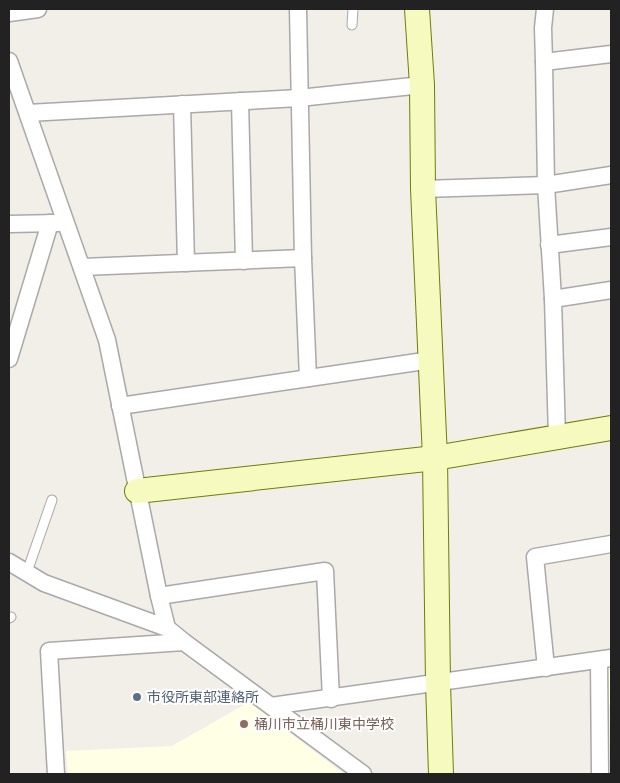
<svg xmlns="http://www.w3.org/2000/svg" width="620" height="783" font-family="'DejaVu Sans','Noto Sans JP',sans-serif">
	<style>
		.education { fill: #ffffe5 }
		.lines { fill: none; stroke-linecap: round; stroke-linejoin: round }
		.lane-casing { stroke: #a9a9a9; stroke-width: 11 }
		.street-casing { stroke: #a9a9a9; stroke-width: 19 }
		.secondary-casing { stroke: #707d05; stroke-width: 26 }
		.lane { stroke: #fff; stroke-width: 9 }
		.street { stroke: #fff; stroke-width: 16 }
		.secondary { stroke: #f7fabf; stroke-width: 24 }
		.service-dot { fill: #5c6f8a; stroke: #fff; stroke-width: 2 }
		.education-dot { fill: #8d6e63; stroke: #fff; stroke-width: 2 }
		.labels { text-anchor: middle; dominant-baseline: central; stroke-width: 4; stroke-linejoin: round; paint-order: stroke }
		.service-label { font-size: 14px; fill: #4e5e75; stroke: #fff; text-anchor: start }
		.education-label { font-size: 14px; fill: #785e54; stroke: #fff; text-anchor: start }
	</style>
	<rect width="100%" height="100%" fill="#f2efe9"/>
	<g class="education">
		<path d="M611 665V705L606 704 603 676 609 666Z"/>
		<path d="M249 702 344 774H68L66 751 172 746Z"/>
	</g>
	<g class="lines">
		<g class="lane-casing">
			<g id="lane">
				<path d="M352 25 353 9"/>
				<path d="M27 572 52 500"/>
				<path d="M9 618 11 617"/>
			</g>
		</g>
		<g class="street-casing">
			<g id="street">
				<path d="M298 9 303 258 308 378"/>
				<path d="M9 13 38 9"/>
				<path d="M9 61 107 340 159 596 167 628"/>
				<path d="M544 62 543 28 545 9"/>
				<path d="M240 101 244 261"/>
				<path d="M182 104 186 263"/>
				<path d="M28 113 299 98 422 85"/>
				<path d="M423 189 546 185 611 175"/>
				<path d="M9 224 59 223"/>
				<path d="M549 245 611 237"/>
				<path d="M82 267 303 258"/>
				<path d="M553 299 611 290"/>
				<path d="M9 359 50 223"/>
				<path d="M120 406 431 360"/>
				<path d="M557 437 553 299 546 185 544 62 611 54"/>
				<path d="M9 562 44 583 167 628 184 642 363 774"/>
				<path d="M159 596 325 571 331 699"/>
				<path d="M599 660 600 774"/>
				<path d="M546 668 535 557 611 544"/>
				<path d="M271 706 611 658"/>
				<path d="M56 774 49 651 184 642"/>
			</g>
		</g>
		<g class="secondary-casing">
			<g id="secondary">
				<path d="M417 9 422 85 423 189 435 458 438 683 441 774"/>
				<path d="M137 491 435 458 611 428"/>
			</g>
		</g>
		<use href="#lane" class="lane"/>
		<use href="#street" class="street"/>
		<use href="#secondary" class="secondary"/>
	</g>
	<circle class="service-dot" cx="137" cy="697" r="5"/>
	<circle class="education-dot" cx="244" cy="724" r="5"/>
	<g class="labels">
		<g class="service-label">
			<text x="147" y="697">市役所東部連絡所</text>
		</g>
		<g class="education-label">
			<text x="254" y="724">桶川市立桶川東中学校</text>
		</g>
	</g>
	<rect width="620" height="783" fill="none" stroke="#222222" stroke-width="20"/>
</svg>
